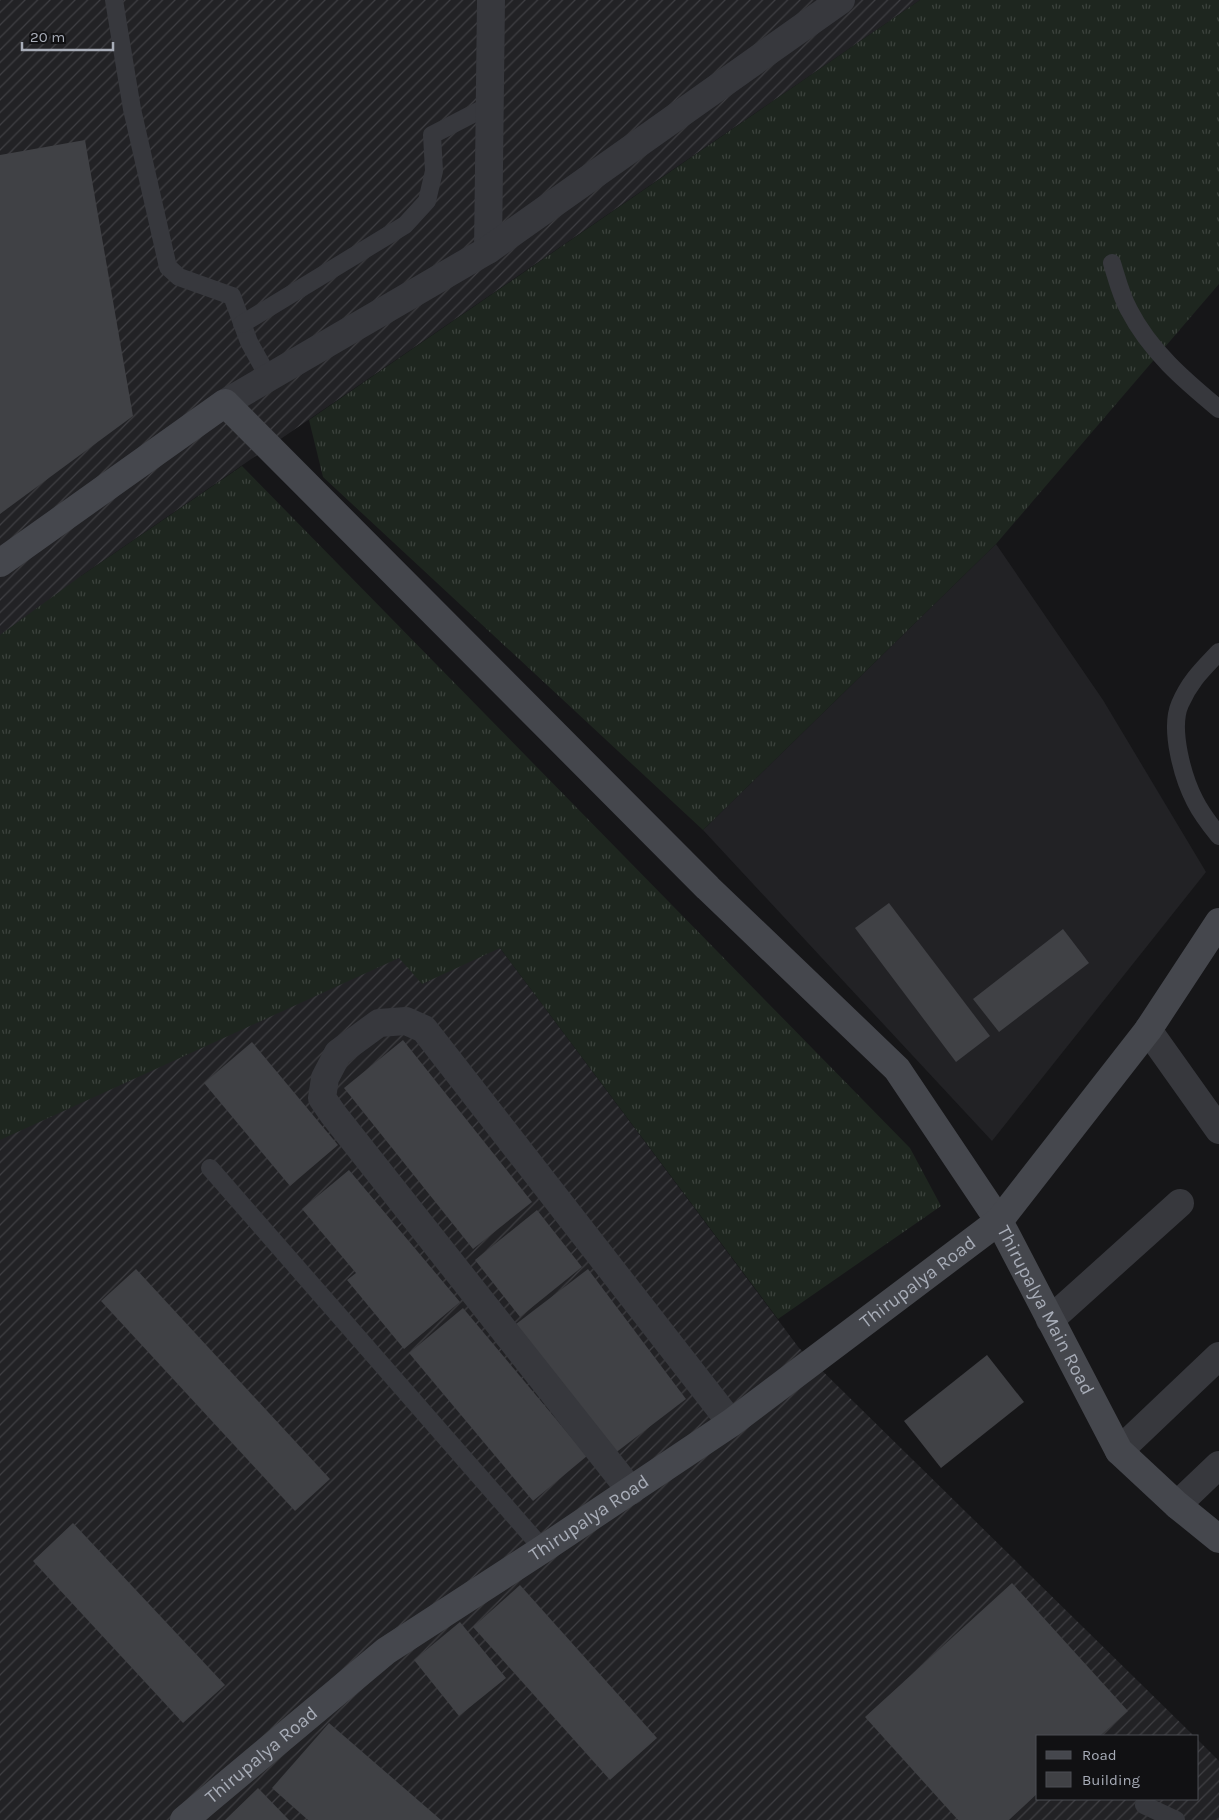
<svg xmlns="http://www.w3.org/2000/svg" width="1219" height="1820" font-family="Karla,sans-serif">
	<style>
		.built { fill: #222225 }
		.industrial { fill: url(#industrial-furrows) }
		.grass { fill: url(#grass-tufts) }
		.building { fill: #404145 }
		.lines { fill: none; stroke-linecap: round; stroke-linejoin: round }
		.lane { stroke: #37383d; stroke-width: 18 }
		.street { stroke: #37383d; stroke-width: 28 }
		.secondary { stroke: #45474d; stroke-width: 28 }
		.labels { text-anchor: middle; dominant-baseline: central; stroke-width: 4; stroke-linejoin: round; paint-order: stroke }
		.street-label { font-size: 19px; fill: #a8adb8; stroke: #111113 }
	</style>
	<defs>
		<pattern id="industrial-furrows" width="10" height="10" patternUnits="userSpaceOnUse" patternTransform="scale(1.25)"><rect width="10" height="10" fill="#222225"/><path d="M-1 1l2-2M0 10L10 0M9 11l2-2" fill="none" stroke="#3f3f43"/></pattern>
		<pattern id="grass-tufts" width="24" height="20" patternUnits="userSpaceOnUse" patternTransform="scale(1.25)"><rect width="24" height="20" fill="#1e261f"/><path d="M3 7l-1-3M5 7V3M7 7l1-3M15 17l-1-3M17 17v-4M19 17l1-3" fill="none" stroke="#3c433d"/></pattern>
	</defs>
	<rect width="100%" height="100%" fill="#161618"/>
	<path class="built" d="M996 544 1103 700 1206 872 992 1141 703 830Z"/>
	<path class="industrial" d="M0 0H920L81 576 500 948 799 1348 1194 1736H1038V1799H1198V1740L1219 1761V1820H0Z"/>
	<g class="grass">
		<path d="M920 0H1219V284L996 544 703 830 323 477 309 420Z"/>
		<path d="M242 466 910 1148 941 1206 778 1319 500 948 422 984 399 958 0 1140V635L81 576Z"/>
	</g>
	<g class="building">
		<path d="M85 140 133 416 0 514V155Z"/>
		<path d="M889 903 990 1036 956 1062 855 928Z"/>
		<path d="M1063 929 1089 963 999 1032 973 999Z"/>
		<path d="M403 1040 532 1202 473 1249 344 1088Z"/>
		<path d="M252 1042 338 1145 290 1186 204 1083Z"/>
		<path d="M349 1170 460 1302 404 1349 347 1280 356 1273 302 1209Z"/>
		<path d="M537 1210 582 1267 520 1317 475 1260Z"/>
		<path d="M136 1269 330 1479 295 1511 101 1301Z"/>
		<path d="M588 1269 686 1399 614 1454 516 1324Z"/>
		<path d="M463 1308 587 1456 533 1501 409 1353Z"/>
		<path d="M987 1355 1024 1402 941 1468 904 1421Z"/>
		<path d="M73 1523 225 1685 183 1723 33 1561Z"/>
		<path d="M1012 1583 1128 1711 1100 1736H1038V1793L1009 1820H958L865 1717Z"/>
		<path d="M520 1585 657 1738 610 1780 473 1627Z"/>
		<path d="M460 1622 506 1678 459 1716 414 1660Z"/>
		<path d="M329 1723 441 1820H308L272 1788Z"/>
		<path d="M258 1788 289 1820H225Z"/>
	</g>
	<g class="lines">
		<g class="lane">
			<path d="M114 0 132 109 168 267 179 277 232 296 249 342 269 378"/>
			<path d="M1112 263C1117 279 1121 296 1129 310 1150 351 1184 380 1219 409"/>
			<path d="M242 324 405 225 427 201 434 171 432 135 490 105"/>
			<path d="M1219 652C1202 670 1190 681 1180 704 1169 729 1183 778 1195 801 1201 813 1211 826 1219 836"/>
			<path d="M210 1168 543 1549"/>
			<path d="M1144 1805 1176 1820"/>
		</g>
		<g class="street">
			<path d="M488 250 491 0"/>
			<path d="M225 403 488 250 841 0"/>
			<path d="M1148 1030 1219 1130"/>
			<path d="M1050 1320 1180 1203"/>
			<path d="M1119 1451 1219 1356"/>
			<path d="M631 1491 333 1114 322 1098 325 1078 338 1053 379 1023 406 1021 424 1029 731 1423"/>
			<path d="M1177 1505 1219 1465"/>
		</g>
		<g class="secondary">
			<path id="s1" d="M0 563 225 403 708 888 897 1069 999 1221 1119 1451 1177 1505 1219 1539"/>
			<path id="s2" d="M184 1820 386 1651 543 1549 731 1423 999 1221 1148 1030 1219 922"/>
		</g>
	</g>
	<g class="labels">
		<g class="street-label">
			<text stroke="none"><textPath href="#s2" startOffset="911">Thirupalya Road</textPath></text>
			<text stroke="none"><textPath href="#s1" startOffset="1506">Thirupalya Main Road</textPath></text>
			<text stroke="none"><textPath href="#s2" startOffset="506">Thirupalya Road</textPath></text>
			<text stroke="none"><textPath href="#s2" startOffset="101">Thirupalya Road</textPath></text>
		</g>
	</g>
	<rect x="1036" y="1735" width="162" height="65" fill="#111113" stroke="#4d4f55"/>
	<rect x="1046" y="1751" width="25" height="8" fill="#45474d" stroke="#4d4f55"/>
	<text x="1082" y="1760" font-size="15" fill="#a8adb8">Road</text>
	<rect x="1046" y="1772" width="25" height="15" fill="#404145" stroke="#4d4f55"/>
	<text x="1082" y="1785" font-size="15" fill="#a8adb8">Building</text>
	<path d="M22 42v8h91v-8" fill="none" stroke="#a8adb8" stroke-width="2.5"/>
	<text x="30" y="42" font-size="15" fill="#a8adb8" stroke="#111113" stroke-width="4" paint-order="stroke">20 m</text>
</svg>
